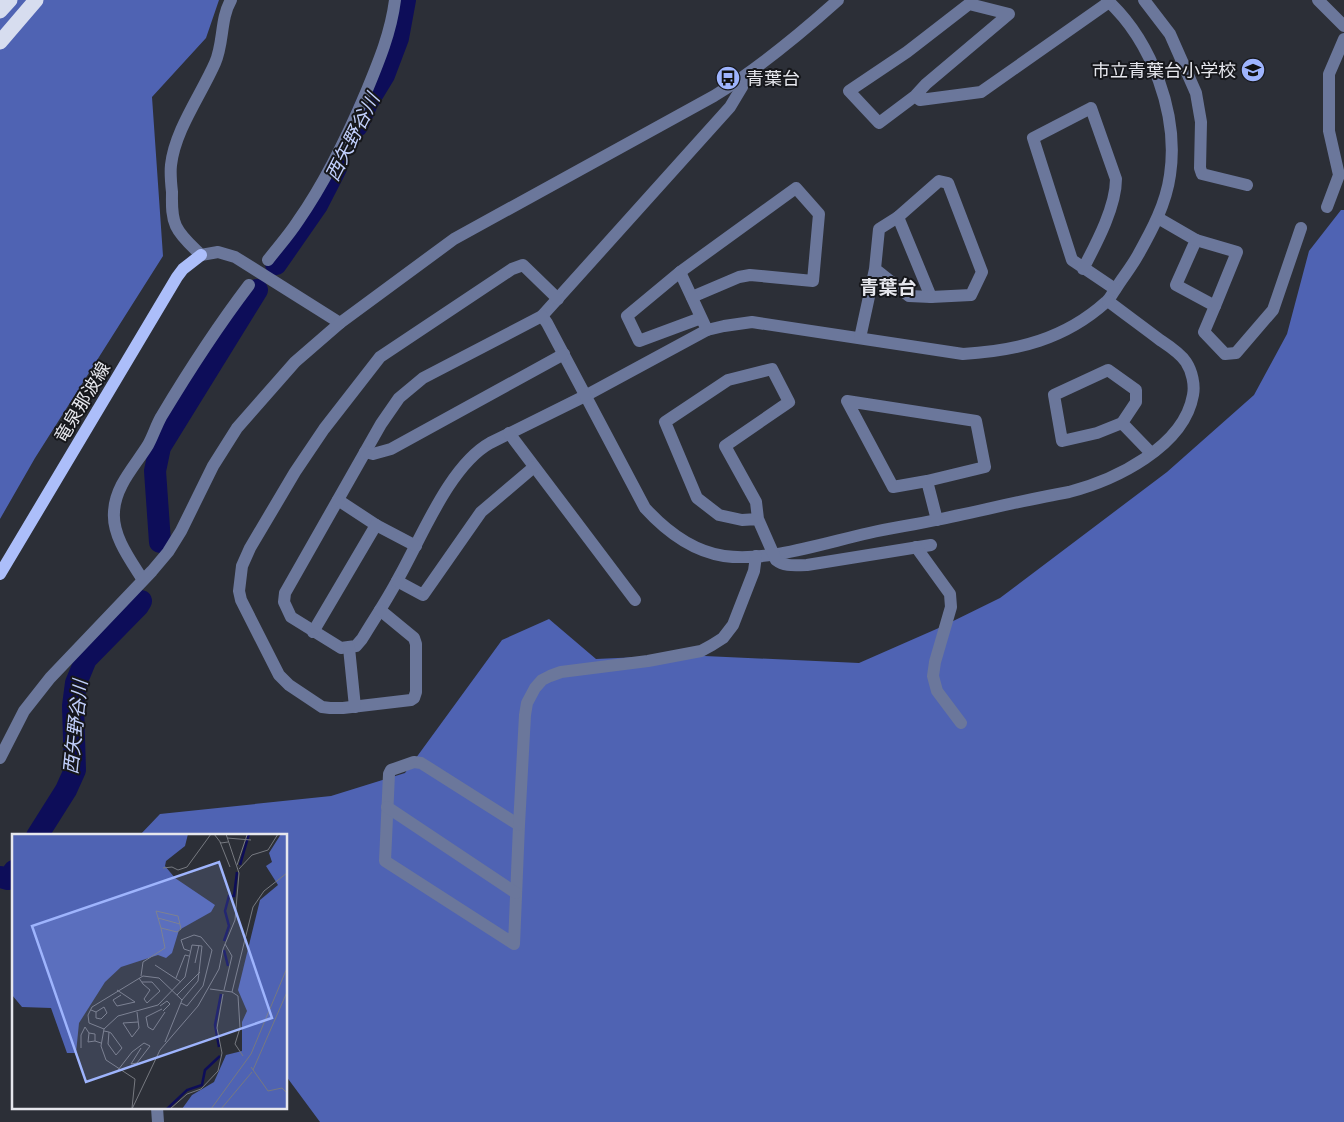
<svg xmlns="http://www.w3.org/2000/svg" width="1344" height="1122" font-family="Raleway,'Noto Sans JP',sans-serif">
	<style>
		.forest { fill: #4f63b3 }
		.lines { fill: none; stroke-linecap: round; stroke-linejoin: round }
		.river { stroke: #0d0d59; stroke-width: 22 }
		.minor { stroke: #6b779b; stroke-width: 12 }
		.major { stroke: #acbefa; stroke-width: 12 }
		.highway { stroke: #d7ddef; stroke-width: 15 }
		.labels { text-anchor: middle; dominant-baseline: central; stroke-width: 4; stroke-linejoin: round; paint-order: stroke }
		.poi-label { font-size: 18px; fill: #e6e7ed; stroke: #16171b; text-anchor: end }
		.street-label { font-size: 18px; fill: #e6e7ed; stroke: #16171b }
		.water-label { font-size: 19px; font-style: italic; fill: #c1cffb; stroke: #16171b }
		.neighbourhood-label { font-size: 19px; font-weight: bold; fill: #e6e7ed; stroke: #16171b }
		.inset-river { fill: none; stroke: #0d0d59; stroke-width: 2.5 }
		.inset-road { fill: none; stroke: #767980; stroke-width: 1 }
		.view { fill: #9eb4fd; fill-opacity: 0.15; stroke: #9eb4fd; stroke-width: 2.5 }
		.inset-edge { fill: none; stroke: #e6e7ed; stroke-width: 2.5 }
	</style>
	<rect width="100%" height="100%" fill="#2c2f37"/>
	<g class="forest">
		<path d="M0 0H219L206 38 152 97 163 256 35 458 0 519Z"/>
		<path d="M1341 210H1344V1122H320L286 1076V836H139L160 814 331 796 405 773 502 640 549 619 596 659 683 655 859 663 941 627 1000 598 1167 472 1254 395 1287 334 1309 251Z"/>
	</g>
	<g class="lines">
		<g class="river">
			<path d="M357 126 367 103 384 75 398 38 405 0"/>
			<path d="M276 264 317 205 336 168"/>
			<path d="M160 542 155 471 160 447 257 290"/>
			<path d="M37 836 66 790 75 770 73 706 76 683 86 659 138 606 141 601"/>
			<path d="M0 877 8 879 14 871"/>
		</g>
		<g class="minor">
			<path d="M231 0C220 19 224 43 215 63 201 95 175 130 171 165 170 174 171 183 172 192 172 203 171 215 176 226 181 237 192 246 201 255L218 252 235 257 340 323"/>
			<path d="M1144 0 1170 34 1196 93 1201 122 1200 168 1202 174 1247 185"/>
			<path d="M1318 0 1344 26"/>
			<path d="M744 77 742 87 730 107 542 316 423 378 399 398 381 424 285 593 284 602 291 617 341 648 356 646 362 639C374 619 387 600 398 579 421 539 449 466 490 443L585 396 707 330 724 326 752 322 963 354C1017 351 1065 339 1106 302 1110 299 1112 294 1115 290 1122 278 1131 268 1138 255 1152 230 1166 204 1170 175 1179 115 1152 41 1107 0"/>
			<path d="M915 96 926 84 1009 14 969 4 907 52 849 91 879 123 915 96 920 100 981 92 1109 2"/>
			<path d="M1327 207 1339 175 1329 131V74L1344 39"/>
			<path d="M898 217 931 297"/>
			<path d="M1158 218 1196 240 1176 285 1215 306 1204 332 1225 354 1236 353 1273 310 1301 228"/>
			<path d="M1196 240 1237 252 1215 306"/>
			<path d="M268 260C278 247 289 235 298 221 326 181 348 135 367 90 379 61 391 32 395 0"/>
			<path d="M1083 269C1096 244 1116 207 1116 179L1091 108 1033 138 1072 260 1115 289"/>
			<path d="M680 272 796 188 819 214 813 281 750 275 739 277 692 297"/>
			<path d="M542 316 547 323 645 508C666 531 691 551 724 556 769 562 824 543 869 533 891 528 913 525 936 520 980 511 1024 500 1069 492 1115 480 1184 447 1193 395 1195 385 1192 371 1186 362 1180 353 1169 346 1160 340 1143 327 1125 314 1108 301"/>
			<path d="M701 318 639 341 627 316 680 272 707 330"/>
			<path d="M860 338 875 269 879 229 898 217 939 181 948 183 982 272 971 295 931 297 909 296 875 269"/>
			<path d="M1122 423 1136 402V390L1108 370 1054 395 1062 441 1097 433 1122 423 1151 453"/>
			<path d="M509 433 635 600"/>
			<path d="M365 452 373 454 391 449 564 354"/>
			<path d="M927 481 985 467 976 421 847 401 893 487 927 481 937 520"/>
			<path d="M338 500 376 525 416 546"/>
			<path d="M758 519 742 520 719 515 697 498 665 422 728 380 772 369 789 402 725 446 756 502 758 519 776 560C785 567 796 565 807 565L931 545"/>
			<path d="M916 547 950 594 951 607 935 662 933 676 937 691 961 723"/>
			<path d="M143 580C131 561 112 536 114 512 115 486 135 466 148 445 153 436 156 426 161 417 188 372 217 327 249 285"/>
			<path d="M397 581 423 595 481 512 534 467"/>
			<path d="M380 610 414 638 416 644V692L414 698 411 700 343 708H330L322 707 289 685 279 675 241 600 239 591 242 566 250 548 295 472 324 429 380 357 512 269 523 265 558 299"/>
			<path d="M313 632 376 525"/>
			<path d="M349 648 355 707"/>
			<path d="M0 758 24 711 50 678 152 571 168 552 181 531 213 466 237 428 295 362 340 323 454 239 714 96C759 68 799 35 838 0"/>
			<path d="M414 762 421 763 519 825 514 944 385 861 389 774 391 770Z"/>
			<path d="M387 807 516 893"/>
			<path d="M519 825 525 715 527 703 535 688 542 680 550 676 561 672 648 661 701 651 712 645 723 638 733 625 754 571 756 556"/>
			<path d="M157 1108 158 1122"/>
		</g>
		<path class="major" d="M0 574 177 277 183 269 201 255"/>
		<g class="highway">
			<path d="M0 11 10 0"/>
			<path d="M0 42 36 0"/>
		</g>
	</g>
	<defs>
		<g id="school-disc" transform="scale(1.25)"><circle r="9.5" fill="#9eb4fd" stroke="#16171b"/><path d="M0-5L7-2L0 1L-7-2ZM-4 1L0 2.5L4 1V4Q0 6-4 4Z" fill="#111"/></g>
		<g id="bus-disc" transform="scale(1.25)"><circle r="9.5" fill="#9eb4fd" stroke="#16171b"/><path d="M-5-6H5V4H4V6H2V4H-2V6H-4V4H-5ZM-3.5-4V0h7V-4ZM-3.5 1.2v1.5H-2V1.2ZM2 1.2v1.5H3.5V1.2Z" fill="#111"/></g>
	</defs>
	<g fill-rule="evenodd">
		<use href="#school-disc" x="1253" y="70"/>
		<use href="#bus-disc" x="728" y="78"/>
	</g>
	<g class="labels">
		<g class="poi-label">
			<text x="1236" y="70">市立青葉台小学校</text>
			<text x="746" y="78" text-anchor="start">青葉台</text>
		</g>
		<g class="street-label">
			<text transform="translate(82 402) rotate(-59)">竜泉那波線</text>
		</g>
		<g class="water-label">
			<text transform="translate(352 137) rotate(-63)">西矢野谷川</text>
			<text transform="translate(75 727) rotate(-84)">西矢野谷川</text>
		</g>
		<g class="neighbourhood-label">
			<text x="888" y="287">青葉台</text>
		</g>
	</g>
	<g transform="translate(12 834)">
		<rect width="275" height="275" fill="#2c2f37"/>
		<path d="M0 0H176L173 12 154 27 153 32 163 44 203 71 199 78 167 96 160 119 154 124 146 121 109 133 93 148 67 189 64 219H55L39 174 10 173 0 161ZM269 0H275V275H170L180 261 202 248 214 221 230 217V188L235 177 226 156 248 66 266 51 254 32 260 28 257 19Z" fill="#4f63b3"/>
		<path class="inset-river" d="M228 31 237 0M212 107 217 92 213 77 217 62H222L225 38M212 116 216 132M207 213 203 191 209 160M155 275 175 256 190 251 193 236 208 222"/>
		<path class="inset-road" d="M202 0 209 9 216 8M215 4 239 6M208 8 218 33M225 31 235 1M151 34 160 33 166 36 175 33 199 0M227 35 240 21 256 16 266 0M144 77 166 82 169 95 165 98 149 94ZM146 84 168 90M183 129 187 111M143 131 169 148M129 142 131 128 153 114 149 94M127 144 131 150 138 156 132 165 135 169 148 157 140 148H130M164 144 173 121 177 122M198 155 220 158 226 162 228 194 223 210 231 222M105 156 123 168 105 172 101 166 109 161M212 156 220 122 213 110M220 158 241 73 252 57 275 39M165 161 188 138M169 169 175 172 191 152 200 116 189 103 182 101 169 106 172 115 178 117M148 172 155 167 158 170 151 177M150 175 134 183 136 193 141 196 153 178M79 176 84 178 92 173 95 179 89 185 84 184V178M125 178 127 194 120 203 111 189 126 188M92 195 77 189 76 181 80 173 131 142 147 144 170 166M92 197 97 198 99 199 110 214 104 221 96 210 97 198M77 199 76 208 83 207M69 214V201L73 193 77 199 83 200V207L89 209M239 233 256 257 270 254 275 259M106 236 120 218 132 209 138 212 125 229 119 230 129 214M241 236 275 158M120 274 123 245 94 226 89 212 92 195 106 182 146 171 173 143 180 111 190 112 186 147 170 166 153 208M120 275 148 216 186 172 207 135 211 115 223 86 227 39 214 0M158 275 175 260 189 255 206 237 210 219 205 194 211 160M199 275 239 220 275 134M209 275 240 238"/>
		<path class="view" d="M207 28 260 184 74 248 20 92Z"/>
		<rect width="275" height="275" class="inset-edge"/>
	</g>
</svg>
